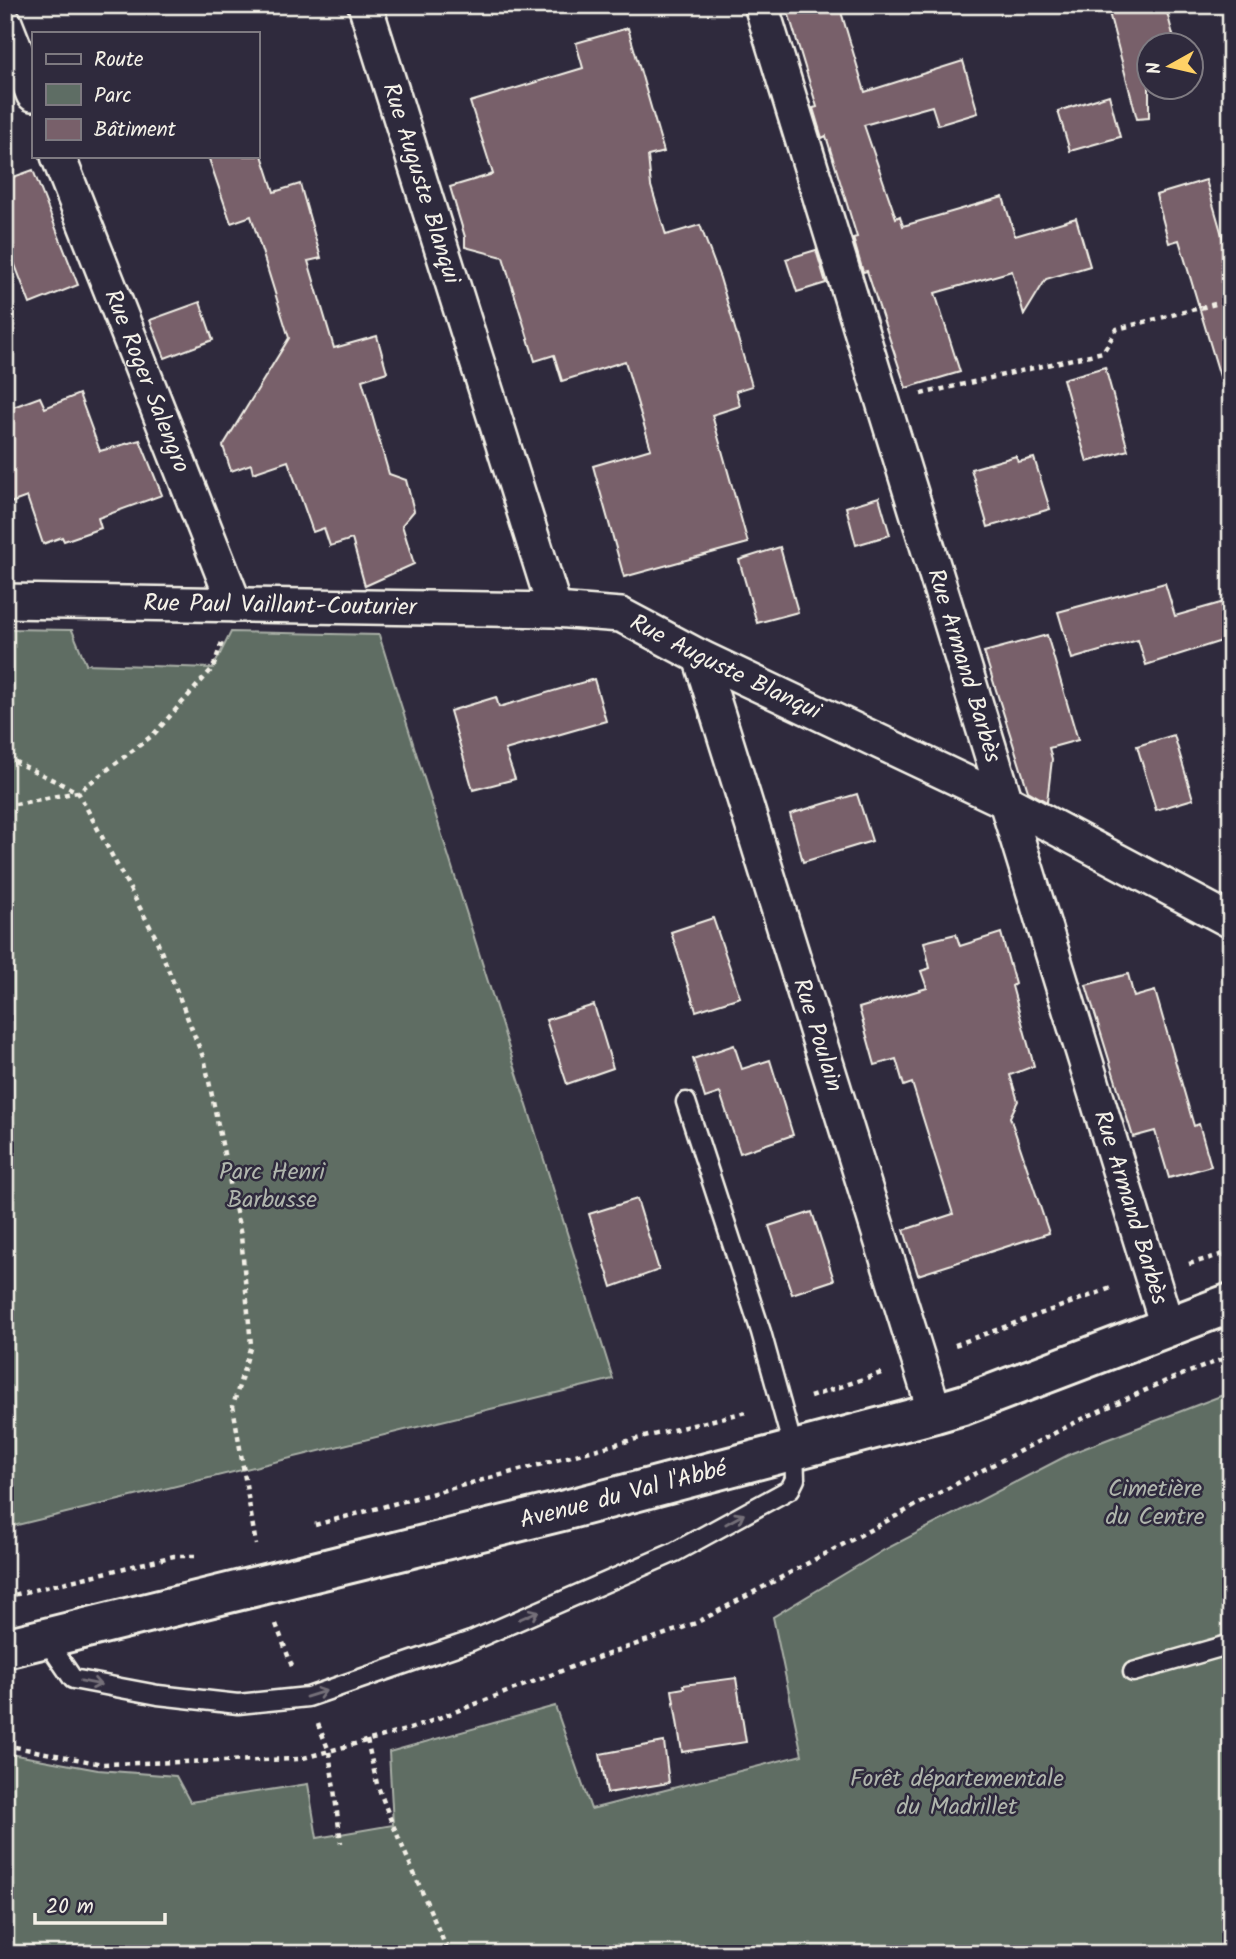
<svg xmlns="http://www.w3.org/2000/svg" width="1236" height="1959" font-family="Kalam,sans-serif">
	<style>
		.green { fill: #5e6d64; stroke: #a9afa6; stroke-width: 2 }
		.building { fill: #78606a; stroke: #f4f1e8; stroke-width: 2 }
		.lines { fill: none; stroke-linecap: round; stroke-linejoin: round }
		.service-casing { stroke: #f4f1e8; stroke-width: 23 }
		.minor-casing { stroke: #f4f1e8; stroke-width: 38 }
		.secondary-casing { stroke: #f4f1e8; stroke-width: 44 }
		.path { stroke: #f4f1e8; stroke-width: 4.5; stroke-dasharray: 5 5; stroke-linecap: butt }
		.service { stroke: #2f2a3d; stroke-width: 18 }
		.minor { stroke: #2f2a3d; stroke-width: 33 }
		.secondary { stroke: #2f2a3d; stroke-width: 38 }
		.oneway { stroke: #747079 }
		.labels { text-anchor: middle; dominant-baseline: central; stroke-width: 5; stroke-linejoin: round; paint-order: stroke }
		.street-label { font-size: 24px; fill: #f4f1e8; stroke: #2f2a3d }
		.park-label { font-size: 24px; fill: #b0b6ad; stroke: #2f2a3d }
	</style>
	<rect width="100%" height="100%" fill="#2f2a3d"/>
	<filter id="ink" filterUnits="userSpaceOnUse"><feTurbulence type="fractalNoise" baseFrequency=".0143" numOctaves="2"/><feDisplacementMap in="SourceGraphic" scale="14" xChannelSelector="R" yChannelSelector="G"/><feConvolveMatrix kernelMatrix="1 2 1 2 8 2 1 2 1" color-interpolation-filters="sRGB"/></filter>
	<g filter="url(#ink)">
		<g class="green">
			<path d="M5 629 72 630 86 664 213 668 231 632 379 635 613 1379 5 1528Z"/>
			<path d="M1231 1392V1954H5V1753L98 1770 176 1776 190 1802 308 1784 317 1838 393 1825 389 1752 555 1706 591 1809 802 1755 773 1617 884 1550 1072 1453Z"/>
		</g>
		<g class="building">
			<path d="M786 5H839L865 92 963 61 978 113 938 125 932 106 864 125 896 218 900 216 903 226 1003 197 1015 236 1076 218 1090 266 1046 279 1024 315 1012 271 935 293 960 372 906 388 867 271 863 272 853 238 857 237 826 136 822 138 813 108 817 107Z"/>
			<path d="M1107 5H1165L1176 46H1149V118L1137 119Z"/>
			<path d="M628 28 664 152 648 156 651 186 666 235 700 225 720 278 752 386 736 391 740 406 712 415 748 543 624 577 593 466 651 449 625 361 562 381 554 355 535 361 503 257 465 247V237L450 187 493 174 470 102 583 68 576 43Z"/>
			<path d="M1109 95 1120 137 1070 151 1058 111Z"/>
			<path d="M260 149 274 192 300 184 321 258 308 261 334 348 377 336 387 372 362 380 389 474 406 480 414 511 402 525 414 564 365 586 352 539 330 546 324 528 313 532 288 461 253 473 251 464 231 471 223 446 289 338 251 216 231 223 208 156H257V150Z"/>
			<path d="M33 170 78 285 30 304 5 239V180Z"/>
			<path d="M1206 180 1231 266V379L1221 380 1179 240 1169 243 1156 195Z"/>
			<path d="M816 250 826 283 797 292 786 259Z"/>
			<path d="M200 302 213 340 165 358 150 320Z"/>
			<path d="M1105 367 1128 450 1087 462 1063 379Z"/>
			<path d="M79 394 100 451 140 440 162 495 98 518 101 528 64 541 62 537 43 544 27 497 5 505V410L40 397 45 408Z"/>
			<path d="M1016 456 1018 462 1034 458 1050 509 988 527 971 469Z"/>
			<path d="M879 497 890 535 856 545 846 507Z"/>
			<path d="M780 547 798 612 757 623 739 560Z"/>
			<path d="M1165 583 1175 616 1224 602 1231 625V638L1146 665 1138 640 1072 659 1058 612Z"/>
			<path d="M1047 635 1078 740 1049 748 1052 759 1047 802 1028 791 984 652Z"/>
			<path d="M594 679 606 721 505 750 515 779 473 790 450 711 496 697 499 707Z"/>
			<path d="M1174 735 1193 799 1156 810 1137 746Z"/>
			<path d="M857 794 872 841 803 862 790 814Z"/>
			<path d="M713 918 740 997 696 1011 671 932Z"/>
			<path d="M1001 933 1015 984 1012 986 1034 1066 1010 1075 1018 1101 1010 1117 1049 1233 918 1275 904 1230 953 1214 912 1083 904 1086 896 1059 875 1065 859 1008 927 988 921 971 930 968 924 942 956 934 960 946Z"/>
			<path d="M1128 974 1134 997 1155 991 1194 1126 1199 1124 1211 1166 1169 1178 1155 1131 1133 1137 1086 985Z"/>
			<path d="M594 1005 613 1068 567 1084 546 1020Z"/>
			<path d="M734 1045 742 1069 770 1060 793 1135 740 1153 720 1093 705 1098 693 1059Z"/>
			<path d="M637 1199 659 1270 612 1287 589 1214Z"/>
			<path d="M812 1212 834 1280 792 1294 769 1226Z"/>
			<path d="M736 1678 746 1742 682 1752 672 1690 684 1688 683 1685Z"/>
			<path d="M664 1742 669 1783 607 1793 600 1754Z"/>
		</g>
		<g class="lines">
			<g class="service-casing">
				<g id="service">
					<path d="M45 1638 73 1679 158 1695 238 1704 308 1697 471 1641 675 1552 790 1489 795 1479 794 1451 761 1332 686 1102"/>
					<path d="M1133 1672 1231 1644"/>
				</g>
			</g>
			<g class="minor-casing">
				<g id="minor">
					<path id="s1" d="M365 5 555 610 621 615 700 657 1005 801 1231 921"/>
					<path id="s2" d="M761 5 1167 1326"/>
					<path d="M5 23 33 94"/>
					<path id="s3" d="M58 156 235 605"/>
					<path id="s4" d="M5 601 555 610"/>
					<path id="s5" d="M700 657 935 1413"/>
				</g>
			</g>
			<g class="secondary-casing">
				<g id="secondary">
					<path id="s6" d="M5 1648 562 1511 935 1413 966 1404 1231 1303"/>
				</g>
			</g>
			<g class="path">
				<path d="M921 394 1103 352 1117 329 1231 300"/>
				<path d="M5 757 78 792 155 936 205 1062 241 1236 251 1345 233 1406 256 1545"/>
				<path d="M5 806 78 792 153 735 213 668 222 642"/>
				<path d="M1189 1264 1231 1252"/>
				<path d="M955 1345 1114 1287"/>
				<path d="M810 1397 881 1373"/>
				<path d="M315 1525 620 1443 750 1411"/>
				<path d="M5 1597 174 1556H195"/>
				<path d="M276 1624 293 1669"/>
				<path d="M318 1724 329 1751 341 1843"/>
				<path d="M367 1740 377 1784 390 1818 449 1954"/>
				<path d="M5 1745 102 1764 300 1759 413 1728 569 1668 696 1623 971 1476 1086 1417 1166 1381 1231 1356"/>
			</g>
			<use href="#service" class="service"/>
			<use href="#minor" class="minor"/>
			<use href="#secondary" class="secondary"/>
		</g>
		<defs><path id="oneway-shaft" d="M-6 0H5M1.5-3L5.5 0L1.5 3" fill="none" stroke-width="1.6" stroke-linecap="round" stroke-linejoin="round" transform="scale(1.75)"/></defs>
		<g class="oneway">
			<use href="#oneway-shaft" transform="translate(735 1519) rotate(-29)"/>
			<use href="#oneway-shaft" transform="translate(529 1615) rotate(-24)"/>
			<use href="#oneway-shaft" transform="translate(91 1683) rotate(11)"/>
			<use href="#oneway-shaft" transform="translate(316 1694) rotate(-17)"/>
		</g>
	</g>
	<g class="labels">
		<g class="street-label">
			<text stroke="none"><textPath href="#s1" startOffset="187">Rue Auguste Blanqui</textPath></text>
			<text stroke="none"><textPath href="#s3" startOffset="242">Rue Roger Salengro</textPath></text>
			<text stroke="none"><textPath href="#s4" startOffset="275">Rue Paul Vaillant-Couturier</textPath></text>
			<text stroke="none"><textPath href="#s2" startOffset="691">Rue Armand Barbès</textPath></text>
			<text stroke="none"><textPath href="#s1" startOffset="817">Rue Auguste Blanqui</textPath></text>
			<text stroke="none"><textPath href="#s5" startOffset="396">Rue Poulain</textPath></text>
			<text stroke="none"><textPath href="#s2" startOffset="1258">Rue Armand Barbès</textPath></text>
			<text stroke="none"><textPath href="#s6" startOffset="637">Avenue du Val l'Abbé</textPath></text>
		</g>
		<g class="park-label">
			<text x="272" y="1172">Parc Henri<tspan x="272" dy="28">Barbusse</tspan></text>
			<text x="1155" y="1489">Cimetière<tspan x="1155" dy="28">du Centre</tspan></text>
			<text x="957" y="1779">Forêt départementale<tspan x="957" dy="28">du Madrillet</tspan></text>
		</g>
	</g>
	<rect width="1236" height="1959" fill="none" stroke="#2f2a3d" stroke-width="28"/>
	<rect x="14" y="14" width="1208" height="1931" fill="none" stroke="#f4f1e8" stroke-width="2.5" filter="url(#ink)"/>
	<rect x="32" y="32" width="228" height="126" fill="#2f2a3d" stroke="#7e7a81" stroke-width="2"/>
	<rect x="46" y="54" width="35" height="10" fill="#2f2a3d" stroke="#7e7a81" stroke-width="2"/>
	<text x="94" y="66" font-size="21" fill="#f4f1e8">Route</text>
	<rect x="46" y="84" width="35" height="21" fill="#5e6d64" stroke="#7e7a81" stroke-width="2"/>
	<text x="94" y="102" font-size="21" fill="#f4f1e8">Parc</text>
	<rect x="46" y="119" width="35" height="21" fill="#78606a" stroke="#7e7a81" stroke-width="2"/>
	<text x="94" y="136" font-size="21" fill="#f4f1e8">Bâtiment</text>
	<g transform="translate(1170 66) rotate(262)"><circle r="33" fill="#2f2a3d" stroke="#7e7a81" stroke-width="2"/>
	<path d="M0-5L12 26L0 18L-12 26Z" fill="#ffd166"/>
	<text y="-10" font-size="19" font-weight="bold" text-anchor="middle" fill="#f4f1e8">N</text>
	</g>
	<path d="M35 1913v10h130v-10" fill="none" stroke="#f4f1e8" stroke-width="3.5"/>
	<text x="46" y="1913" font-size="21" fill="#f4f1e8" stroke="#2f2a3d" stroke-width="5" paint-order="stroke">20 m</text>
</svg>
